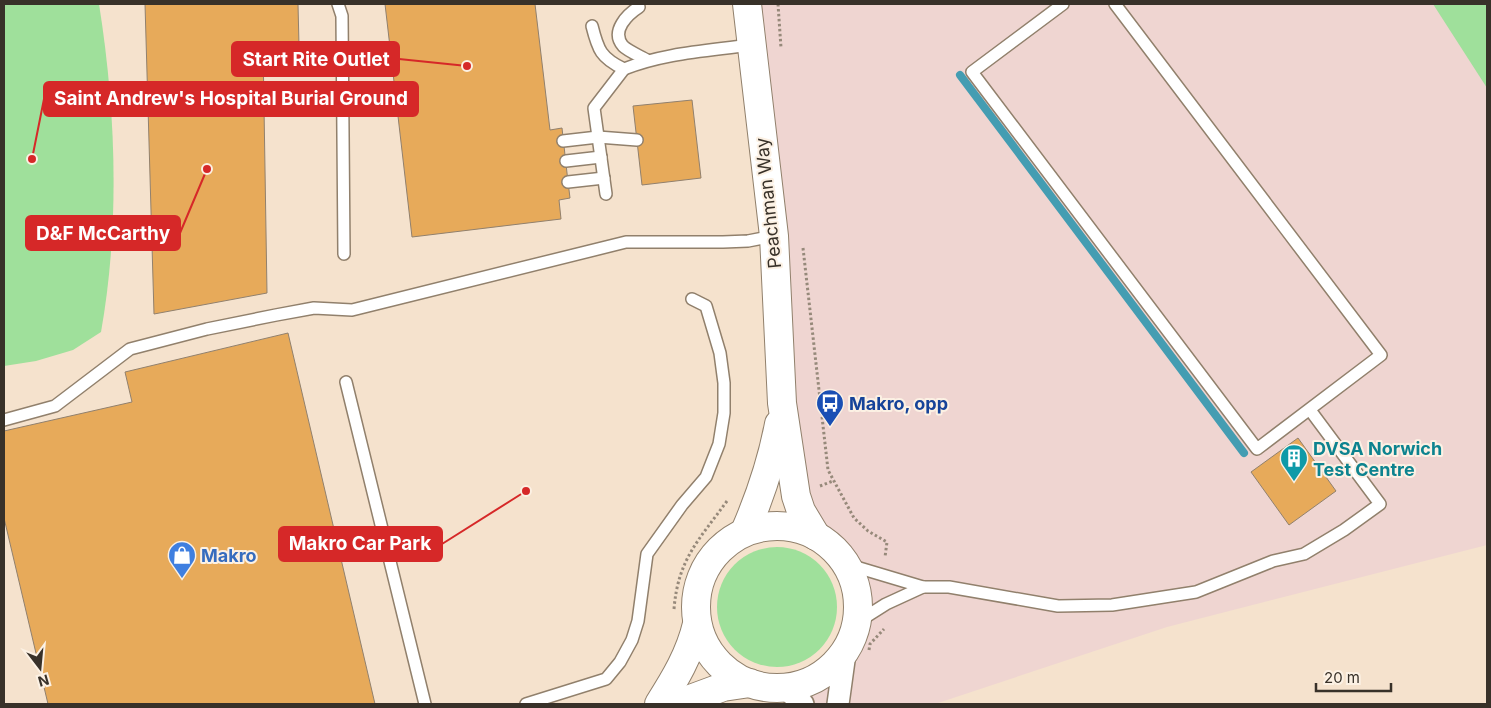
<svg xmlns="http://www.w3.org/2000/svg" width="1491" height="708" font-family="Inter,sans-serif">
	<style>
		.commercial { fill: #efd5d1 }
		.green { fill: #9fe09b }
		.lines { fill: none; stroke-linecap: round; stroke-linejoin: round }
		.stream { stroke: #449db2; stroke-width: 8 }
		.building { fill: #e7aa5a; stroke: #91806d }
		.service-casing { stroke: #91806c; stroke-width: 14 }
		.minor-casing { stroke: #91806c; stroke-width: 24 }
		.tertiary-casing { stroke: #91806c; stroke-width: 30 }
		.path { stroke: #96897a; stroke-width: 3; stroke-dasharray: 2.5 2.5; stroke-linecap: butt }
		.service { stroke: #fff; stroke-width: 11 }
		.minor { stroke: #fff; stroke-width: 21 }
		.tertiary { stroke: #fff; stroke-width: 28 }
		.labels { text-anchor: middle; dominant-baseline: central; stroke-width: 4; stroke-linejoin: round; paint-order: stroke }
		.street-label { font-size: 18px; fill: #383129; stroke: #fcf1e4 }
		.transit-label { font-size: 18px; font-weight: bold; fill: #164399; stroke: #fcf1e4; text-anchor: start }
		.culture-label { font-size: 18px; font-weight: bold; fill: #0d838f; stroke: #fcf1e4; text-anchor: start }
		.shop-label { font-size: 18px; font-weight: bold; fill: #366cbe; stroke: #fcf1e4; text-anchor: start }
		.leader { fill: none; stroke: #d62828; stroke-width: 2 }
		.callout-dot { fill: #d62828; stroke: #fcf1e4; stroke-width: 2 }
		.callout { fill: #d62828; stroke: #d62828; stroke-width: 2 }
		.callout-label { font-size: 19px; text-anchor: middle; font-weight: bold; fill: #fff }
	</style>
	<rect width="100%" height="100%" fill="#f5e2cd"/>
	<path class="commercial" d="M747 4H1487V545L1167 627 935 704H803L786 689 819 677 845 653 856 623V592L846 564 816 536 796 496Z"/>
	<g class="green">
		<path d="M4 4H99C116 111 120 225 101 332L73 350 36 361 4 366Z"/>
		<path d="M1433 4H1487V88Z"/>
		<circle cx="777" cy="607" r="60"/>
	</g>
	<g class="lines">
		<path class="stream" d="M960 75 1244 453"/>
	</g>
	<g class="building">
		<path d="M145 4H298L299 46 263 45 267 293 154 314Z"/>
		<path d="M385 4H535L550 130 562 128 568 182 570 198 559 200 561 219 412 237Z"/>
		<path d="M692 100 701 178 642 185 633 106Z"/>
		<path d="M288 333 375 704H48L4 518V431L132 402 125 372Z"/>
		<path d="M1298 438 1336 491 1289 525 1251 472Z"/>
	</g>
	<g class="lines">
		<g class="service-casing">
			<g id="service">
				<path d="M338 4 342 16 344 254"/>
				<path d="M1063 4 972 72 1257 449 1381 355 1115 4"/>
				<path d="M639 7C628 14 610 31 623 46 628 51 640 56 647 60"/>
				<path d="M592 26C598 50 601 58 624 69 664 53 707 51 750 45"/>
				<path d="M563 141 598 137 637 140"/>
				<path d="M566 161 601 157"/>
				<path d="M568 182 604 178"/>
				<path d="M606 194 594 108 624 69"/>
				<path d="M346 382 425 704"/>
				<path d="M4 420 55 406 130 349 207 329 276 315 314 308 352 310 626 242H723L748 241 774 236"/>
				<path d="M846 564 923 587H949L1058 606 1112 605 1196 592 1273 561 1304 554 1344 530 1380 504 1310 410"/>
				<path d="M856 623 886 604 923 587"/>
				<path d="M526 704 606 679 620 662 632 640 638 621 647 554 682 505 706 477 719 444 724 413V383L720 353 706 306 692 299"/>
			</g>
		</g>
		<g class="minor-casing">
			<g id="minor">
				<path d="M786 689 803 704"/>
				<path d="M838 704 845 653"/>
			</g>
		</g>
		<g class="tertiary-casing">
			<g id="tertiary">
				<path d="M747 4 774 236 782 403 796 496 801 511 816 536"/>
				<circle cx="777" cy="607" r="81"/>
				<path d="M746 529C761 494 772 461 779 424"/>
				<path d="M659 704C675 679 690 654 697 624"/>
				<path d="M677 704 723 687 750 683"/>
			</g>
		</g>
		<g class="path">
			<path d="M778 4 781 48"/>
			<path d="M803 248 828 470 854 518 868 531 887 542 885 557"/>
			<path d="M820 486 833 481"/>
			<path d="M674 609C678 559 699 540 727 501"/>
			<path d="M869 650 870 644 884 629"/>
		</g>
		<use href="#service" class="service"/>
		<use href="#minor" class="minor"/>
		<use href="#tertiary" class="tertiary"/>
	</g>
	<defs>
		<g id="bus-pin" transform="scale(1.4375)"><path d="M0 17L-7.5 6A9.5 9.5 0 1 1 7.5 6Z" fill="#1a4fb4" stroke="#fcf1e4"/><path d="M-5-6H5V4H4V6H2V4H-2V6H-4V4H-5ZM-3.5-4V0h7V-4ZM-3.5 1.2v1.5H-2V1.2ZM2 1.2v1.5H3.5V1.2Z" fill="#fff"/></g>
		<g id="building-pin" transform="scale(1.4375)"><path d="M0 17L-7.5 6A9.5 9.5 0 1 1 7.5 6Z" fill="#0f9aa8" stroke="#fcf1e4"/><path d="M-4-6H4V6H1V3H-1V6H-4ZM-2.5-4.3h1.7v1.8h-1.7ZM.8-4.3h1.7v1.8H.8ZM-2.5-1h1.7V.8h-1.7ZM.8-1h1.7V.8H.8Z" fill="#fff"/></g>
		<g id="shop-pin" transform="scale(1.4375)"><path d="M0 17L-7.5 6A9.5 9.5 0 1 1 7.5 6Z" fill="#3f7fe0" stroke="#fcf1e4"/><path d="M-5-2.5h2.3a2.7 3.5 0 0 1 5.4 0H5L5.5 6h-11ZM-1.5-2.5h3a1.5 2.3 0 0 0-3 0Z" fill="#fff"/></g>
	</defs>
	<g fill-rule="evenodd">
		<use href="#bus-pin" x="830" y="403"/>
		<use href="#building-pin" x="1294" y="458"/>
		<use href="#shop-pin" x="182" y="555"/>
	</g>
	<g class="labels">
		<g class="street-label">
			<text transform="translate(768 203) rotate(-96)">Peachman Way</text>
		</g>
		<g class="transit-label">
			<text x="849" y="403">Makro, opp</text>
		</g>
		<g class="culture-label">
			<text x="1313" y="448">DVSA Norwich<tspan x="1313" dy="21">Test Centre</tspan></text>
		</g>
		<g class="shop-label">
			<text x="201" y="555">Makro</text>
		</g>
	</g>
	<path class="leader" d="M467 66L399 59M32 159L44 99M207 169L180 233M526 491L442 544"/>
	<g class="callout-dot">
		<circle cx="467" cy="66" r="5"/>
		<circle cx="32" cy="159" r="5"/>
		<circle cx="207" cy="169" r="5"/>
		<circle cx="526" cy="491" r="5"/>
	</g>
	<g class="callout">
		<rect x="232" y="42" width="167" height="34" rx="5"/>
		<rect x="44" y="82" width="374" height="34" rx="5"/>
		<rect x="26" y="216" width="154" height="34" rx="5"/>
		<rect x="279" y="527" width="163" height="34" rx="5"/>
	</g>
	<g class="callout-label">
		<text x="316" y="66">Start Rite Outlet</text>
		<text x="231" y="105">Saint Andrew's Hospital Burial Ground</text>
		<text x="103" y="240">D&amp;F McCarthy</text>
		<text x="360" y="550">Makro Car Park</text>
	</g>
	<rect width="1491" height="708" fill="none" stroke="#383129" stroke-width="10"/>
	<g transform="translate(40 668) rotate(164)" stroke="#fcf1e4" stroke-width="4" paint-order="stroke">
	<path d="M0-4L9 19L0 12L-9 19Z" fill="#383129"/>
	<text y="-8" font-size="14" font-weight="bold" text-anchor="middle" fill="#383129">N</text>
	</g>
	<path d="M1316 683v8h75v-8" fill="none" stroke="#383129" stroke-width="2.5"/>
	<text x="1324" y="683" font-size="15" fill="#383129" stroke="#fcf1e4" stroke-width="4" paint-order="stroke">20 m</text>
</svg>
